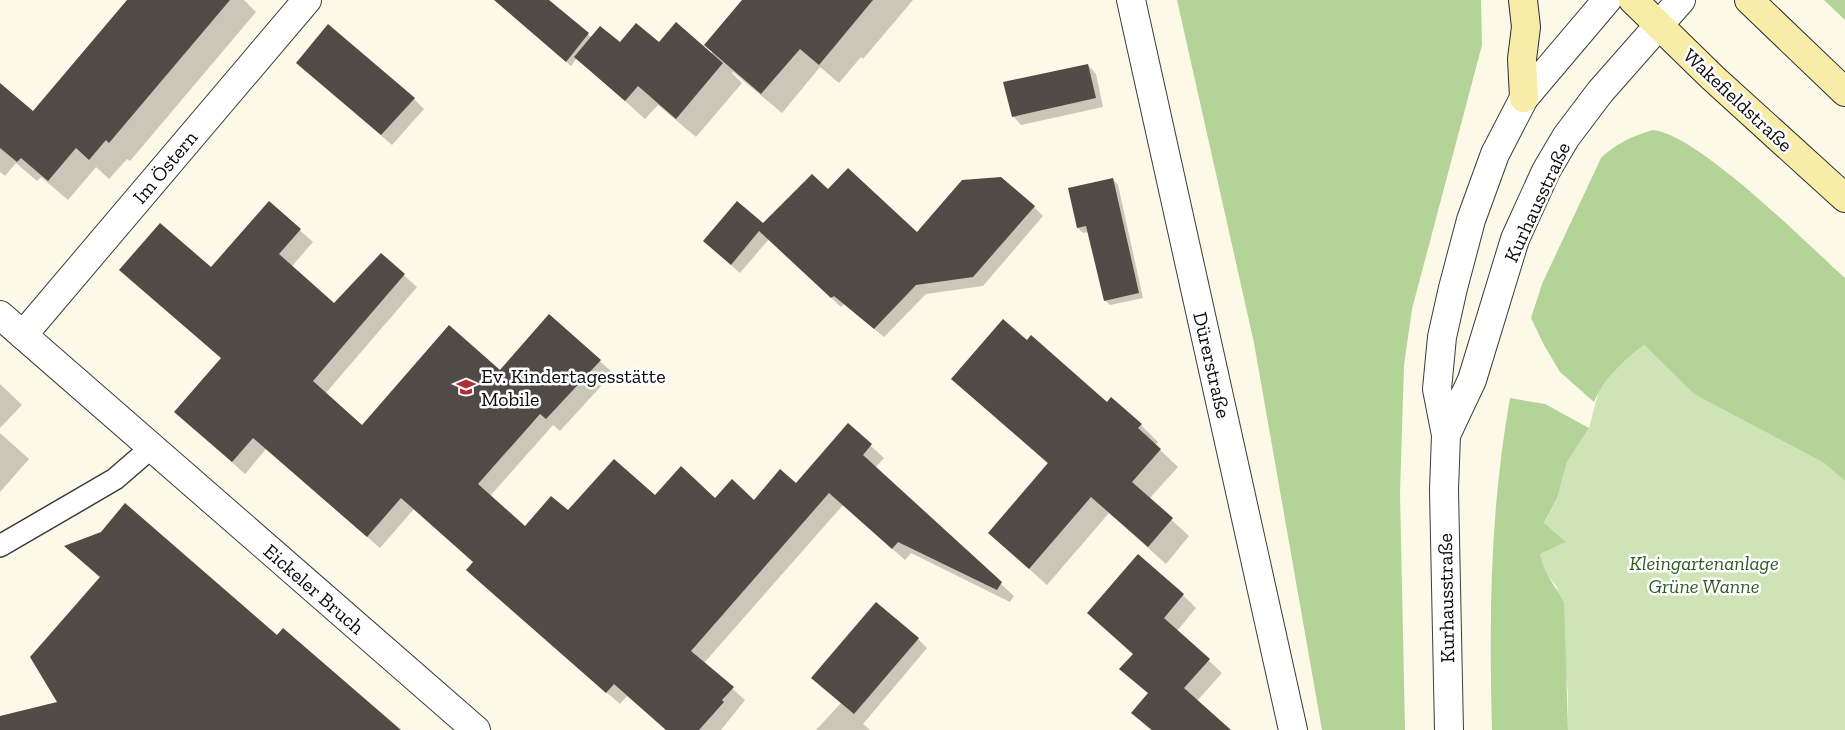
<svg xmlns="http://www.w3.org/2000/svg" width="1845" height="730" font-family="'Zilla Slab',serif">
	<style>
		.green { fill: #cee3b6 }
		.forest { fill: #b3d397 }
		.shadow { fill: #0003 }
		.building { fill: #514b47 }
		.lines { fill: none; stroke-linecap: round; stroke-linejoin: round }
		.service-casing { stroke: #3d3d3d; stroke-width: 24 }
		.minor-casing { stroke: #3d3d3d; stroke-width: 30 }
		.tertiary-casing { stroke: #3d3d3d; stroke-width: 30 }
		.secondary-casing { stroke: #2c2c2c; stroke-width: 30 }
		.service { stroke: #fff; stroke-width: 21 }
		.minor { stroke: #fff; stroke-width: 28 }
		.tertiary { stroke: #fff; stroke-width: 28 }
		.secondary { stroke: #f8eda8; stroke-width: 28 }
		.labels { text-anchor: middle; dominant-baseline: central; stroke-width: 5; stroke-linejoin: round; paint-order: stroke }
		.street-label { font-size: 20px; fill: #0a0a0a; stroke: #fff }
		.poi-label { font-size: 20px; fill: #0a0a0a; stroke: #fff; text-anchor: start }
		.park-label { font-size: 20px; font-style: italic; fill: #2e5a21; stroke: #fff }
	</style>
	<rect width="100%" height="100%" fill="#fdf9e8"/>
	<path class="green" d="M1644 345 1694 394 1824 463 1845 481V730H1568V693L1557 587 1542 568 1540 554 1566 542 1544 524 1557 498 1567 462 1589 428 1599 390 1614 370Z"/>
	<g class="forest">
		<path d="M1177 0H1481L1482 45 1412 309 1404 365 1400 493 1405 730H1322L1254 343Z"/>
		<path d="M1824 0H1845V20Z"/>
		<path d="M1653 130C1699 135 1807 244 1845 278V481L1824 463 1694 394 1644 345C1624 361 1604 377 1594 402L1560 372 1544 345 1531 318 1542 284 1601 158C1616 143 1633 136 1653 130Z"/>
		<path d="M1510 398 1545 404 1589 428 1567 462 1557 498 1544 523 1566 542 1540 554C1543 573 1556 586 1564 603L1568 730H1492C1489 615 1490 511 1510 398Z"/>
	</g>
	<g class="shadow">
		<path d="M128 0H244L256 12 130 161 127 159 109 179 96 167 68 200 41 177 37 181 16 163 5 176 0 172V85L33 112Z"/>
		<path d="M505 0H548L592 38 620 44H659L711 54 744 0H913L863 59 861 57 839 83 820 67 782 113 733 72 732 73 742 83 696 137 658 105 645 119 577 58 571 66 506 10Z"/>
		<path d="M297 63 414 99 424 109 392 145Z"/>
		<path d="M1088 65 1096 74 1103 107 1021 125 1013 116Z"/>
		<path d="M1113 179 1118 185 1143 298 1110 305 1105 300 1089 232 1083 233 1078 228 1070 189Z"/>
		<path d="M828 191 917 234 1034 207 1043 216 983 286 926 294 884 337 844 304 841 307 769 239 740 273 714 250Z"/>
		<path d="M269 203 313 242 292 266 335 304 381 255 417 287 325 394 363 426 500 372 549 316 613 373 560 431 553 425 490 496 525 528 568 512 656 497 754 501 796 485 848 425 884 458 875 468 1014 596 1010 602 911 553 905 560 843 505 704 663 745 700 721 730H666L627 696 620 704 480 582 474 562 414 509 380 548 266 449 245 474 176 412 222 359 121 270 211 269Z"/>
		<path d="M953 379 1107 403 1141 425 1158 442 1155 445 1178 467 1149 499 1189 536 1166 564 1109 513 1047 585 989 533 1048 464Z"/>
		<path d="M0 384 22 405 0 428Z"/>
		<path d="M0 433 29 459 0 492Z"/>
		<path d="M66 547 277 637 400 730H0V726L59 703 101 578Z"/>
		<path d="M1183 595 1196 608 1177 631 1222 673 1197 701 1229 730H1151L1146 726 1133 713 1149 694 1121 669 1134 655 1089 613Z"/>
		<path d="M918 639 927 648 863 724 870 730H816L841 703 822 687Z"/>
	</g>
	<g class="building">
		<path d="M127 0H230L109 143 106 140 89 160 76 148 48 181 21 158 17 162 0 148V83L33 111Z"/>
		<path d="M494 0H549L589 33 566 62Z"/>
		<path d="M742 0H873L819 65 800 49 761 94 704 45Z"/>
		<path d="M676 22 723 63 676 119 638 86 625 101 574 57 600 26 620 42 636 23 659 42Z"/>
		<path d="M328 24 415 98 381 135 296 63Z"/>
		<path d="M1088 64 1096 98 1012 117 1003 82Z"/>
		<path d="M848 168 917 232 962 180 1001 177 1035 206 973 277 916 285 874 329 834 296 831 298 759 231 731 265 703 241 737 201 763 223 812 174 828 189Z"/>
		<path d="M1113 178 1139 293 1104 301 1086 226 1077 228 1068 188Z"/>
		<path d="M269 201 301 229 279 254 334 303 381 253 405 274 313 381 362 425 449 325 500 370 549 314 601 360 546 419 540 414 478 484 525 526 551 496 568 510 614 459 655 495 681 466 715 498 732 479 754 500 780 469 796 483 848 423 872 444 863 455 1002 582 997 590 898 542 892 549 829 493 691 651 734 687 722 700 724 702 699 730H666L614 684 606 693 466 570 473 562 401 498 367 537 253 438 232 462 174 412 221 358 119 270 160 223 211 267Z"/>
		<path d="M1003 319 1027 340 1031 335 1107 402 1111 397 1142 424 1138 428 1161 449 1132 482 1173 518 1148 547 1091 497 1029 569 988 533 1048 463 951 379Z"/>
		<path d="M125 503 277 635 283 628 401 730H0V716L57 702 30 657 100 577 64 546 101 532Z"/>
		<path d="M1138 554 1184 594 1164 618 1210 659 1184 688 1231 730H1152L1131 713 1148 693 1119 669 1133 654 1087 613Z"/>
		<path d="M876 602 919 638 854 714 811 678Z"/>
	</g>
	<g class="lines">
		<g class="service-casing">
			<path id="service" d="M0 546 115 479 152 447"/>
		</g>
		<g class="minor-casing">
			<g id="minor">
				<path d="M1131 0 1293 730"/>
				<path d="M0 315 476 730"/>
				<path d="M23 335 307 0"/>
			</g>
		</g>
		<g class="tertiary-casing">
			<g id="tertiary">
				<path d="M1446 435 1472 380 1515 239 1546 171 1566 137 1600 92 1681 0"/>
				<path d="M1449 730 1444 490 1446 435 1437 389 1442 337 1453 288 1471 220 1495 154 1524 98 1607 0"/>
			</g>
		</g>
		<g class="secondary-casing">
			<g id="secondary">
				<path d="M1523 0 1526 27 1522 59 1524 98"/>
				<path d="M1633 0 1713 78 1845 198"/>
				<path d="M1749 0 1845 92"/>
			</g>
		</g>
		<use href="#service" class="service"/>
		<use href="#minor" class="minor"/>
		<use href="#tertiary" class="tertiary"/>
		<use href="#secondary" class="secondary"/>
	</g>
	<defs>
		<g id="school-bare" transform="scale(1.5)"><path d="M0-5L7-2L0 1L-7-2ZM-4 1L0 2.5L4 1V4Q0 6-4 4Z" fill="#ac2f37" stroke="#fff" stroke-width="2.5" paint-order="stroke"/></g>
	</defs>
	<g fill-rule="evenodd">
		<use href="#school-bare" x="466" y="387"/>
	</g>
	<g class="labels">
		<g class="street-label">
			<text transform="translate(1738 100) rotate(43)">Wakefieldstraße</text>
			<text transform="translate(165 167) rotate(-50)">Im Östern</text>
			<text transform="translate(1537 202) rotate(-65)">Kurhausstraße</text>
			<text transform="translate(1212 365) rotate(77)">Dürerstraße</text>
			<text transform="translate(314 589) rotate(41)">Eickeler Bruch</text>
			<text transform="translate(1446 598) rotate(-91)">Kurhausstraße</text>
		</g>
		<g class="poi-label">
			<text x="481" y="376">Ev. Kindertagesstätte<tspan x="481" dy="23">Mobile</tspan></text>
		</g>
		<g class="park-label">
			<text x="1704" y="563">Kleingartenanlage<tspan x="1704" dy="23">Grüne Wanne</tspan></text>
		</g>
	</g>
</svg>
